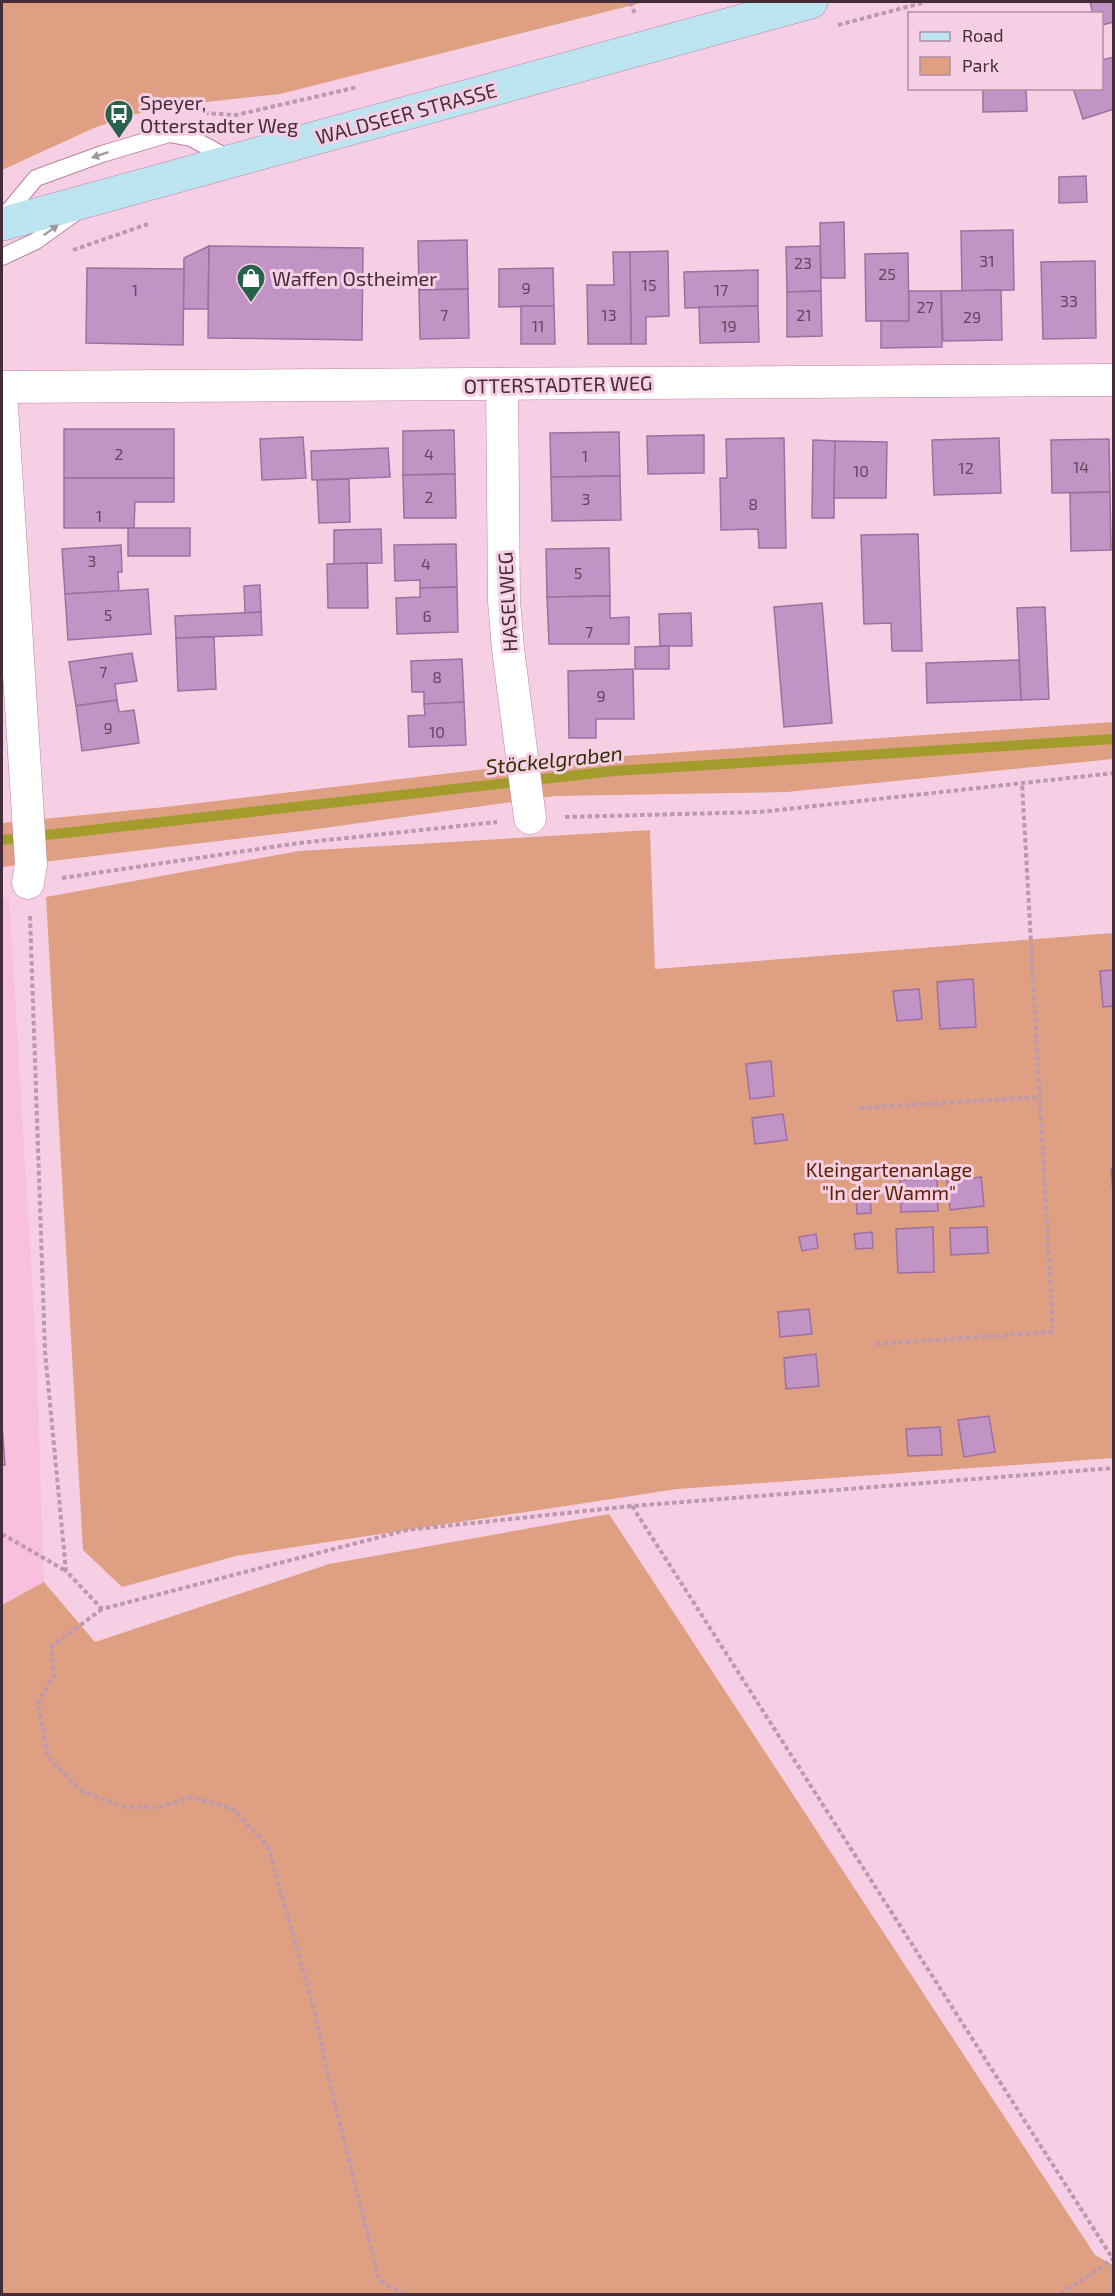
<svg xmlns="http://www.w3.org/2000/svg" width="1115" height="2296" font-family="'Exo 2',sans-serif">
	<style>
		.built { fill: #f9bfdf }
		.green { fill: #df9f83 }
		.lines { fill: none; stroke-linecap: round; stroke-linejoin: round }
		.stream { stroke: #a49b2d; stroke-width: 10 }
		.building { fill: #c293c5; stroke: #9d70a0; stroke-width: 1.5 }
		.lane-casing { stroke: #be81a4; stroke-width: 18 }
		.street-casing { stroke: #be81a4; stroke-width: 33 }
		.secondary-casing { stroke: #be81a4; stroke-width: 34 }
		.path { stroke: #bc99ad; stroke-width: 4; stroke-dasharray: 4.5 3; stroke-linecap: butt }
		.lane { stroke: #fff; stroke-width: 16 }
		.street { stroke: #fff; stroke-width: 32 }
		.secondary { stroke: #bde5f1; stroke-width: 33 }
		.oneway { fill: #a2969c }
		.labels { text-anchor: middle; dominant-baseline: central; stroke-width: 6; stroke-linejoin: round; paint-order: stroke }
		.number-label { font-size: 16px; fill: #64465d }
		.poi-label { font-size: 20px; fill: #452c3a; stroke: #f7cfe5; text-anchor: start }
		.street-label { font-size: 20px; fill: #452c3a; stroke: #f7cfe5 }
		.park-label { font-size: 20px; fill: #5c2201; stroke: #f7cfe5 }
		.water-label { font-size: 21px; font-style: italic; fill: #343002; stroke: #f7cfe5 }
	</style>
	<rect width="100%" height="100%" fill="#f7cfe5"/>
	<path class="built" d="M9 897 36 1346 44 1582 2 1605V898Z"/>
	<g class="green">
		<path d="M2 2H645L280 94 179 105 132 115 94 128 2 170Z"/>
		<path d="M1113 722V759L787 792 555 796 302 831 2 867V823L165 807 551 761Z"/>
		<path d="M650 830 655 969 1113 933V1458L677 1489 236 1556 122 1587 83 1550 46 897 299 851Z"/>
		<path d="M609 1514 1095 2255 1113 2265V2294H2V1605L44 1582 95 1642 329 1564Z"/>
	</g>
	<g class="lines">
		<path class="stream" d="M2 840 614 771 1114 739"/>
	</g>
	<g class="building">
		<path d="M1090 2H1114V22L1102 25V14H1093Z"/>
		<path d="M1114 57V109L1083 119 1073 88H1102V60Z"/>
		<path d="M983 88H1026L1027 111 983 112Z"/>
		<path d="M1086 176 1087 202 1059 203V177Z"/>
		<path d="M844 222 845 278H821L820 223Z"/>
		<path d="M1013 230 1014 290 962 291 961 231Z"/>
		<path d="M467 240 468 289 419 290 418 241Z"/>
		<path d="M209 246 208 309H183L184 258Z"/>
		<path d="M209 246 363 248 362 340 208 338Z"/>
		<path d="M820 246 821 291 787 292 786 247Z"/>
		<path d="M668 251 669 316 646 317V344H631L630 252Z"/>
		<path d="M613 252H630L631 344H588L587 285H614Z"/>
		<path d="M908 253 909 321H866L865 254Z"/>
		<path d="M1095 261 1096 338 1043 339 1041 262Z"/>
		<path d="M87 268 184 269 183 345 86 343Z"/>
		<path d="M553 268 554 306 499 307V269Z"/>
		<path d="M758 270V306L685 308 684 272Z"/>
		<path d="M468 289 469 338 420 339 419 290Z"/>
		<path d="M1001 290 1002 340 943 341 941 291Z"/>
		<path d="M821 291 822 336 787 337V292Z"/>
		<path d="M909 291H941L942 347 881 348V321H909Z"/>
		<path d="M521 306H554L555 344H521Z"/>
		<path d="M758 306 759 342 700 343 699 307Z"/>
		<rect x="64" y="429" width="110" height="49"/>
		<path d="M454 430 455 474 403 475V431Z"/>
		<path d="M619 432 620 476 551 477 550 433Z"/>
		<path d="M704 435V473L648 474 647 436Z"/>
		<path d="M303 437 306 478 262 480 260 439Z"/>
		<path d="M784 438 786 548H759L758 529 721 530 720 478H727L726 439Z"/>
		<path d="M999 438 1001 493 934 495 932 440Z"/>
		<path d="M1109 439 1110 492 1052 493 1051 440Z"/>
		<path d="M813 440 835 441 834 518H812Z"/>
		<path d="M835 441 887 442 886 498H834Z"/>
		<path d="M388 448 390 477 312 480 311 451Z"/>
		<path d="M455 474 456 518H404L403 475Z"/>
		<path d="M620 476 621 520 552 521 551 477Z"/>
		<path d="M64 478H174V502H135L134 528H64Z"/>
		<path d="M349 479 350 522 319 523 317 480Z"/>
		<path d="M1110 492 1111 550 1071 551 1070 493Z"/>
		<rect x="128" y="528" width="62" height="28"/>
		<path d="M381 529 382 563 334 564V530Z"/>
		<path d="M918 534 922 651H892L891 623 864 624 861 535Z"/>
		<path d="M456 544 457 587 420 588V580L395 581 394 545Z"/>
		<path d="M121 545 122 572H118L119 591 65 594 62 549Z"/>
		<path d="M609 548 610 596 547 597 546 549Z"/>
		<path d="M367 563 368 608H328L327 564Z"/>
		<path d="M260 585 261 612 245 613 244 586Z"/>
		<path d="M457 587 458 632 397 634 396 598 420 597V588Z"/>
		<path d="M148 589 151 634 68 640 65 594Z"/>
		<path d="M610 596V618L629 617V644H549L547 597Z"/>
		<path d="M822 603 832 723 784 727 774 607Z"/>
		<path d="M1045 607 1049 699 1021 700 1017 608Z"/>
		<path d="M261 612 262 635 176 638 175 616Z"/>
		<path d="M691 613 692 646H660L659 614Z"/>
		<path d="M214 637 216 689 178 691 176 638Z"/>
		<path d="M669 646V669H635V647Z"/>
		<path d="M132 653 137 681 115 684 117 700 76 706 69 662Z"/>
		<path d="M462 659 464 702 424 704V692H412L411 661Z"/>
		<path d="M1019 660 1021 700 927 703 926 663Z"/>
		<path d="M633 669 634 719H596V738H569L568 671Z"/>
		<path d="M117 700 119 712 134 710 139 743 82 751 76 706Z"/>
		<path d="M464 702 466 745 409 747 408 716 425 715 424 704Z"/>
		<path d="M1114 970V1006L1103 1007 1100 971Z"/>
		<path d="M973 979 976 1027 940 1029 937 982Z"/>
		<path d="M919 989 922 1019 897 1021 893 991Z"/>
		<path d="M771 1061 774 1096 750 1099 746 1064Z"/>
		<path d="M783 1114 787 1140 755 1144 752 1118Z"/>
		<path d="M1111 1169H1114V1204Z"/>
		<path d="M981 1177 984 1206 950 1210 947 1181Z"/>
		<path d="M937 1179 938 1211 901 1212 900 1180Z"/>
		<path d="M870 1195 871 1213 857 1214 856 1197Z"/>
		<path d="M933 1227 934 1272 898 1273 896 1229Z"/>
		<path d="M987 1227 988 1253 951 1255 950 1228Z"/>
		<path d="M872 1232 873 1248 856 1249 854 1234Z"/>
		<path d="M816 1234 818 1248 802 1251 799 1237Z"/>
		<path d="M809 1309 812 1334 780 1337 778 1312Z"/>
		<path d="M816 1354 819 1386 786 1389 784 1358Z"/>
		<path d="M989 1416 995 1452 964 1457 958 1420Z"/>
		<path d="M2 1425 5 1465H2Z"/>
		<path d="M940 1427 942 1455 908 1456 906 1429Z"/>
	</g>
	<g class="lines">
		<g class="lane-casing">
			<g id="lane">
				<path d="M2 219 36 178 102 154 169 134 191 138 230 159"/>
				<path d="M2 257 36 241 75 213"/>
			</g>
		</g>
		<g class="street-casing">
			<g id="street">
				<path d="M502 384 504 601 508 649 530 818"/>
				<path d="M2 387 1114 380"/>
				<path d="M2 406 31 864 28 883"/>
			</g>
		</g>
		<g class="secondary-casing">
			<path id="secondary" d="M2 224 811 2"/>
		</g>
		<g class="path">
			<path d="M630 2 635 14"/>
			<path d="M838 25 926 2"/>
			<path d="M204 113 236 115 358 87"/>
			<path d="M73 250 151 223"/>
			<path d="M565 817 760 812 1114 773"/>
			<path d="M62 878 299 843 497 822"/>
			<path d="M30 916 45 1351 66 1571 102 1609 407 1530 632 1506 1114 1468"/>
			<path d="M860 1108 1040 1097"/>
			<path d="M876 1344 1053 1332 1022 783"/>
			<path d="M632 1506 1113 2259"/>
			<path d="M2 1534 66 1571"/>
			<path d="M102 1609 51 1647 54 1675 38 1703 48 1757 81 1791 123 1807H160L191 1797 231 1808 268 1846 316 2017 329 2081 379 2280 403 2294"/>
			<path d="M1061 2294 1113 2259"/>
		</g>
		<use href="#lane" class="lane"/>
		<use href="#street" class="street"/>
		<use href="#secondary" class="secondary"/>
	</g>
	<defs><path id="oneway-solid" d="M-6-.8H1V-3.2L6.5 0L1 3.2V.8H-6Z" transform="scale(1.5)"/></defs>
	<g class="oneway">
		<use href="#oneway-solid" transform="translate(100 155) rotate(162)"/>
		<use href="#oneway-solid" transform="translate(51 230) rotate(-35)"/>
	</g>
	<defs>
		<g id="bus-pin" transform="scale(1.5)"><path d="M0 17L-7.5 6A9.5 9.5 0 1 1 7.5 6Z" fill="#28624b" stroke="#f7cfe5"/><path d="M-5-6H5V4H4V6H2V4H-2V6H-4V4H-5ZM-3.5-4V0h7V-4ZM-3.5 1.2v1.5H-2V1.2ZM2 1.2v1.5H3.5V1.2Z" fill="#fff"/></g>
		<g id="shop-pin" transform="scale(1.5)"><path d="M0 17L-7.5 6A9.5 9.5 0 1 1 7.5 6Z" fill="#28624b" stroke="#f7cfe5"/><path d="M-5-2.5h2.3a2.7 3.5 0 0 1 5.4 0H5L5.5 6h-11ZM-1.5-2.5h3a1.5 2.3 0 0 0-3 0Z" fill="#fff"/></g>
	</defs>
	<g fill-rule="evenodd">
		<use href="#bus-pin" x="119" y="114"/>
		<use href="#shop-pin" x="251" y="278"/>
	</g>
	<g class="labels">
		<g class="number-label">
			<text x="987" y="260">31</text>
			<text x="803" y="262">23</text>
			<text x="887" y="273">25</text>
			<text x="649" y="284">15</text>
			<text x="526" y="287">9</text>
			<text x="135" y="289">1</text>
			<text x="721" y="289">17</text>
			<text x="1069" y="300">33</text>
			<text x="925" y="306">27</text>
			<text x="444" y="314">7</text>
			<text x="609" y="314">13</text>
			<text x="804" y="314">21</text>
			<text x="972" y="316">29</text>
			<text x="538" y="325">11</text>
			<text x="729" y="325">19</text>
			<text x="119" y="453">2</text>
			<text x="429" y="453">4</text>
			<text x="585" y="455">1</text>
			<text x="1081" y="466">14</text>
			<text x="966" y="467">12</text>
			<text x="861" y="470">10</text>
			<text x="429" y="496">2</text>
			<text x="586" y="498">3</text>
			<text x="753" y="503">8</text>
			<text x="99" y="515">1</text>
			<text x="92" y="560">3</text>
			<text x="426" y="563">4</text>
			<text x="578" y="572">5</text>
			<text x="108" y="614">5</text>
			<text x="427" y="615">6</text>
			<text x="589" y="631">7</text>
			<text x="103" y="671">7</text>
			<text x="437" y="676">8</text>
			<text x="601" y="695">9</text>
			<text x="108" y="727">9</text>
			<text x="437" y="731">10</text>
		</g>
		<g class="poi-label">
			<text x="140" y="102">Speyer,<tspan x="140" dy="23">Otterstadter Weg</tspan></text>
			<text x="272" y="278">Waffen Ostheimer</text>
		</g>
		<g class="street-label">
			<text transform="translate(406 113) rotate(-15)">WALDSEER STRASSE</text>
			<text transform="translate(558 384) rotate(-1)">OTTERSTADTER WEG</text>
			<text transform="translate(507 602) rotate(-93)">HASELWEG</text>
		</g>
		<g class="park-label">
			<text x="889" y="1169">Kleingartenanlage<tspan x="889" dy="23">"In der Wamm"</tspan></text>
		</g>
		<g class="water-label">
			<text transform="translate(554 759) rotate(-6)">Stöckelgraben</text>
		</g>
	</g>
	<rect width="1115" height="2296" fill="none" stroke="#452c3a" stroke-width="6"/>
	<rect x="908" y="12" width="195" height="78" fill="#f7cfe5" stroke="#b08ea1" stroke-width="1.5"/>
	<rect x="920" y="32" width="30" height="9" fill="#bde5f1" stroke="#b08ea1" stroke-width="1.5"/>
	<text x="962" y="42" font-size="18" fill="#452c3a">Road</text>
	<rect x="920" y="57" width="30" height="18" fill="#df9f83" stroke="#b08ea1" stroke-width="1.5"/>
	<text x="962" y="72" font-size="18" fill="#452c3a">Park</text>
</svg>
